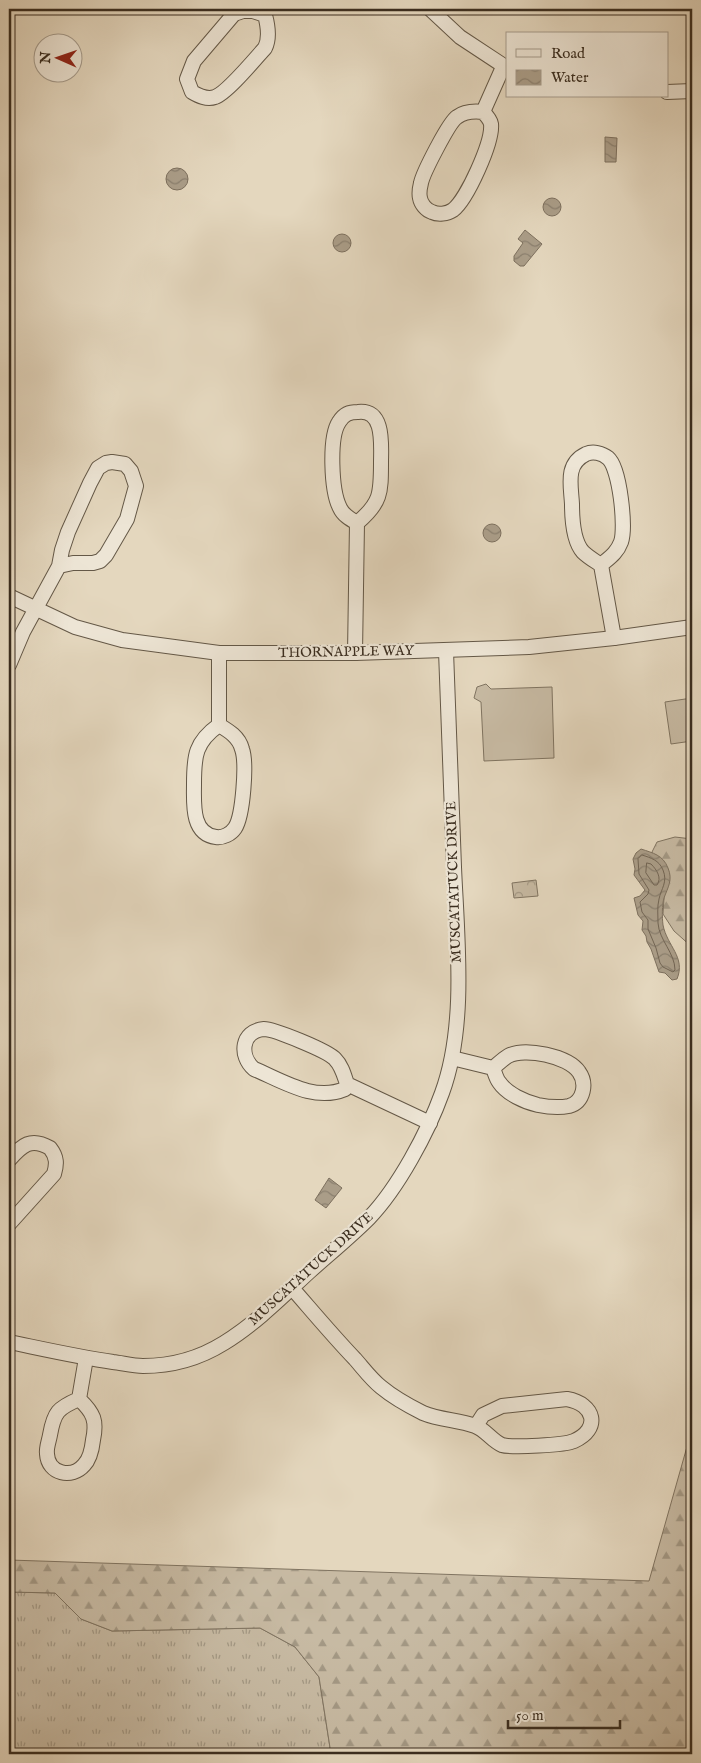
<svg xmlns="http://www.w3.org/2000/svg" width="701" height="1763" font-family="'IM FELL English',serif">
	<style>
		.grass { fill: url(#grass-tufts); stroke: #807461 }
		.forest { fill: url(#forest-firs); stroke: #807461 }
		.park { fill: url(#park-crowns); stroke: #807461 }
		.pitch { fill: #c7baa3; stroke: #807461 }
		.water { fill: url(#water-waves); stroke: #7d705e }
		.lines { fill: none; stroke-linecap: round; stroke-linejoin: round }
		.shore { stroke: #726554; stroke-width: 1 }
		.minor-casing { stroke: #645847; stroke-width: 16 }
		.minor { stroke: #ede5d5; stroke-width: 14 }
		.labels { text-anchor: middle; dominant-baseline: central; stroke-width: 4.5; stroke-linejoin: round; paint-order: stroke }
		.street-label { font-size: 14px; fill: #3a2d1f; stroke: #ede5d5 }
	</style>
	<defs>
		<pattern id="grass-tufts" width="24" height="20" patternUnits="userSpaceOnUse" patternTransform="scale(1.25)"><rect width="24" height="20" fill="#c7baa3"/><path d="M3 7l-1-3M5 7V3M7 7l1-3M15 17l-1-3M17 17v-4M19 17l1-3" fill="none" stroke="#a39884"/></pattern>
		<pattern id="forest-firs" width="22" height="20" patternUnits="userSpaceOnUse" patternTransform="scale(1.25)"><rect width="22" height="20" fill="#c7baa3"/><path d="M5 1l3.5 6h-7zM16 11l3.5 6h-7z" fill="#a39884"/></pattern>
		<pattern id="park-crowns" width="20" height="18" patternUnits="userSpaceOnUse" patternTransform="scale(1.25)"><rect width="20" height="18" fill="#c7baa3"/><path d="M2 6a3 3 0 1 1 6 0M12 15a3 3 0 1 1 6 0" fill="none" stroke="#a39884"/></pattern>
		<pattern id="water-waves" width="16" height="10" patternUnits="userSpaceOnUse" patternTransform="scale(1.25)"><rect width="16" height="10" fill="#aa9d88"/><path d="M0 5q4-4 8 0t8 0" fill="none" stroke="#8b806f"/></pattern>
	</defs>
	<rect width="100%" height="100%" fill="#e4d7be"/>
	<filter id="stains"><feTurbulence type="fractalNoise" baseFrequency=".004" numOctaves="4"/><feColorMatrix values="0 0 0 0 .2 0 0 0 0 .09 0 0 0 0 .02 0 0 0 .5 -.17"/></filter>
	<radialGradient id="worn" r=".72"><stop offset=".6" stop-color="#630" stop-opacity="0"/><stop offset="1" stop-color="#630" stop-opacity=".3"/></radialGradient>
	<path class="grass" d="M9 1592 55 1593 81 1619 112 1631 260 1628 295 1647 319 1677 331 1754H9Z"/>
	<g class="forest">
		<path d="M675 837 692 839V947L674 931 663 914 664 898 652 852 657 842Z"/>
		<path d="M692 1429V1754H331L319 1677 295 1647 260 1628 112 1631 81 1619 55 1593 9 1592V1560L649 1581Z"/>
	</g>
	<path class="park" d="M536 880 538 896 514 898 512 883Z"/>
	<g class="pitch">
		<path d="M486 684 491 689 552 687 554 758 484 761 481 702 474 698 477 687Z"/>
		<path d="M692 698V741L671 744 665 702Z"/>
	</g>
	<g class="water">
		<path d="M605 137 617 138 616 162H605Z"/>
		<circle cx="177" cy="179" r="11"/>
		<circle cx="552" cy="207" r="9"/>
		<path d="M525 230 542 244 524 266H520L514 261V256L523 243 518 239Z"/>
		<circle cx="342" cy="243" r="9"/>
		<circle cx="492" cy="533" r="9"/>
		<path d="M641 849C653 853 663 855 668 868 673 880 668 887 664 898 662 905 662 917 663 925 667 946 686 957 677 979L672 980 665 973 659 972 651 949 647 942 646 936 642 930 643 921 638 915 634 898 640 896 645 890 634 875 635 869 633 859 636 853Z"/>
		<path d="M329 1178 342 1188 326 1208 315 1200Z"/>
	</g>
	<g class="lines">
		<g class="shore">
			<path d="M642 855C651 858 659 860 663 870 668 882 661 889 659 899 657 907 658 915 658 923 659 940 675 953 675 970L673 972 663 967 660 963 656 948 648 929V920L642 912 640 902 648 894 649 890 639 874 638 859Z"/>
			<path d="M647 863 651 864C657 870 662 878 657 885H654L646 873Z"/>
		</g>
		<g class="minor-casing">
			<g id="minor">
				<path d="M430 9 460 37 507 68"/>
				<path d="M243 11H253L265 15C268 26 270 38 265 48 255 59 227 93 215 97 207 100 199 96 192 92L187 79 194 61 234 14Z"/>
				<path d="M667 92 692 91"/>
				<path d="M483 112C474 111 465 111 457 117 449 122 423 173 421 183 420 187 419 194 420 198 421 204 426 210 432 212 438 215 447 214 453 210 467 199 493 142 491 124 490 119 486 115 483 112L503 67"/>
				<path d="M601 565C609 558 617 553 621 542 626 528 620 468 608 458 602 453 593 451 586 454 565 464 571 485 572 504 572 518 573 541 583 552 588 557 595 561 601 565L614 638"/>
				<path d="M9 596 75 627 122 640 219 653H355L529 647 614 638 692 627"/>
				<path d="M355 653 357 523C350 519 343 515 340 508 331 491 329 437 339 422 344 414 349 412 358 412 385 409 381 445 381 463 381 493 381 503 357 523"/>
				<path d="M9 665 23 632 59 566 62 550 68 532 90 483 98 468 106 463 112 462 125 464 131 471 136 486 127 519 106 555 100 561 93 563H73L59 566"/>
				<path d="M219 725C229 731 239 737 242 749 247 763 243 816 235 828 231 834 223 838 216 837 191 834 194 803 194 784 194 756 195 742 219 725V653"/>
				<path d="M452 1058 493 1068C495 1073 496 1078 499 1082 507 1094 525 1102 538 1105 548 1107 559 1108 569 1106 584 1102 587 1083 579 1072 568 1056 525 1047 508 1056 503 1059 498 1064 493 1068"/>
				<path d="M347 1084 345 1089C314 1102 283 1081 254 1069 239 1056 241 1031 264 1029 274 1029 328 1051 335 1059 342 1066 344 1075 347 1084L430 1123"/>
				<path d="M9 1160C22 1145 31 1137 50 1148 57 1157 57 1164 54 1174L9 1224"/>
				<path d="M292 1288C313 1312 333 1336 355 1359 363 1368 371 1379 381 1387 393 1397 409 1406 423 1413 440 1420 458 1420 475 1426 485 1429 492 1441 502 1445 512 1448 565 1445 574 1441 601 1429 595 1404 567 1399L502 1406 483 1415 476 1426"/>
				<path d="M9 1342C43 1349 78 1357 113 1362 122 1363 133 1366 143 1366 171 1366 200 1358 224 1343 255 1324 282 1297 309 1272 329 1254 350 1237 369 1218 398 1188 428 1132 442 1093 467 1025 457 938 454 867 451 795 448 723 446 651"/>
				<path d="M79 1399C94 1413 97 1421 93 1440 92 1449 90 1459 84 1465 72 1479 48 1474 47 1454 46 1448 49 1441 50 1435 54 1412 58 1408 79 1399L86 1358"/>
			</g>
		</g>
		<use href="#minor" class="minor"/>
	</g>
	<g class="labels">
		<g class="street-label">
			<text transform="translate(346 652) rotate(-1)">THORNAPPLE WAY</text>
			<text transform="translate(454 882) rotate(-92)">MUSCATATUCK DRIVE</text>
			<text transform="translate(311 1269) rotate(-42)">MUSCATATUCK DRIVE</text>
		</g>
	</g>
	<rect width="701" height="1763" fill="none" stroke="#e4d7be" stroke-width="30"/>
	<rect x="10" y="10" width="681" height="1743" fill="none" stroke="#3a2d1f" stroke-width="2.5"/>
	<rect x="15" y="15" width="671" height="1733" fill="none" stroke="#3a2d1f"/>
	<rect x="506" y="32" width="162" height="65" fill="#ede5d5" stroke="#a59b8c"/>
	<rect x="516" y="49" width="25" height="8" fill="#ede5d5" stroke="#a59b8c"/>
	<text x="551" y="58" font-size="15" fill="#3a2d1f">Road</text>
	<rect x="516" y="70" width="25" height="15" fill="url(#water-waves)" stroke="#a59b8c"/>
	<text x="551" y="82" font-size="15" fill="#3a2d1f">Water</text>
	<g transform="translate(58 58) rotate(272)"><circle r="24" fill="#ede5d5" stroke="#a59b8c"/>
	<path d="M0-4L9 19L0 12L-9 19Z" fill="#8f2418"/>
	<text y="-8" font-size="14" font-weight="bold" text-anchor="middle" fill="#3a2d1f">N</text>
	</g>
	<path d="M508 1720v8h112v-8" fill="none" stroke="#3a2d1f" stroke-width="2.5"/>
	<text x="516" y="1720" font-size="15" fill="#3a2d1f" stroke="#ede5d5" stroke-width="4" paint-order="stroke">50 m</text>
	<rect width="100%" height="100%" filter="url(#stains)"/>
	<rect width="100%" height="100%" fill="url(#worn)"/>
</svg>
